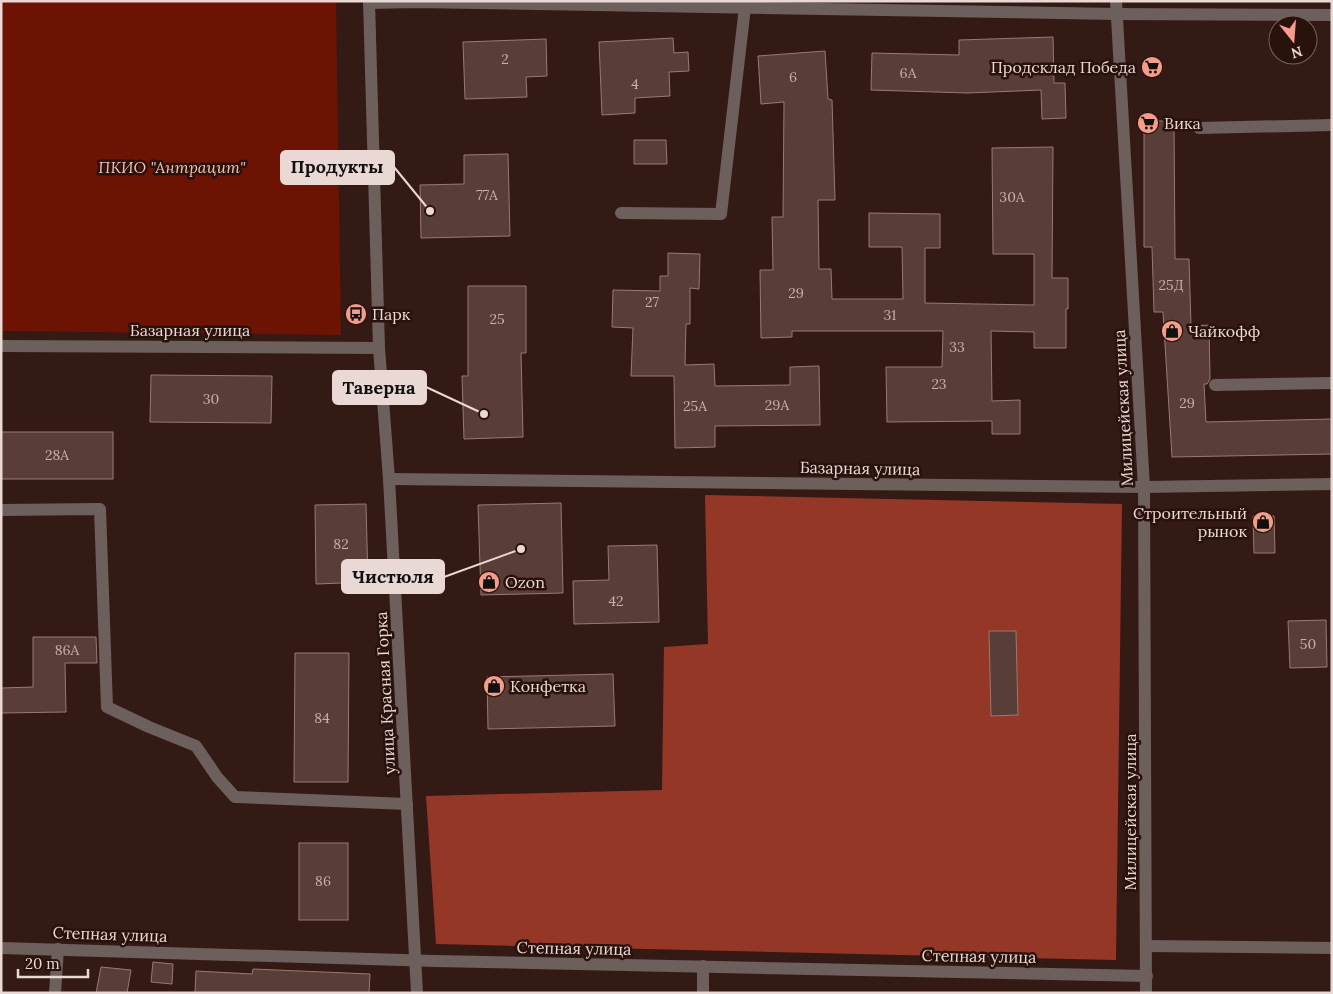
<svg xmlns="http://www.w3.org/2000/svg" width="1333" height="994" font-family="Lora,serif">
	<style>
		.green { fill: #6d1304 }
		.forest { fill: #953727 }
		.building { fill: #593d38; stroke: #997a73 }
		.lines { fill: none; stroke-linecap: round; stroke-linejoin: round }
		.minor { stroke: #6d5f5c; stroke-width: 12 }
		.labels { text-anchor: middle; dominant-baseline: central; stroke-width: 5; stroke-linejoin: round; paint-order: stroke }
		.number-label { font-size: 14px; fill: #c5b1ad }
		.poi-label { font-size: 16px; fill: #e9d8d4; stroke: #29110c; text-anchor: start }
		.park-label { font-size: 16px; font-style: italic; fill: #f5bfb4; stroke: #29110c }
		.street-label { font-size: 16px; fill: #e9d8d4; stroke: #29110c }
		.leader { fill: none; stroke: #e9d8d4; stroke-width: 2 }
		.callout-dot { fill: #e9d8d4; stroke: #29110c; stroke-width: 2 }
		.callout { fill: #e9d8d4; stroke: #e9d8d4; stroke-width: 2 }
		.callout-label { font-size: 18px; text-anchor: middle; font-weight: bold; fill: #111 }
	</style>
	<rect width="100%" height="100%" fill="#331a15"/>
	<path class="green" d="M1 1H336L341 335 1 331Z"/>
	<path class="forest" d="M705 495 1122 504 1116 960 436 944 426 796 662 790 664 647 708 644Z"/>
	<g class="building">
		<path d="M1053 37 1054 83H1065L1066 118 1042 119 1041 90 968 93 871 90 872 53 959 55V40Z"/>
		<path d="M673 38 674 53 688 52 689 71 669 72 670 96 635 98V113L602 115 599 42Z"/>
		<path d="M546 39 547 76 526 77 527 97 465 99 463 42Z"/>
		<path d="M825 51 828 99 832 100 835 200H818L819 269H831L832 299H903L902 247H869V213L940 214V248H925V303L1034 305V254H993L992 148 1053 147 1052 278H1068V309H1066V348H1034V332L991 331 992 401 1020 400V434H992V421L887 422 886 367H942L943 331H792V337L761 338 760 270H773L772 217H783L784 102 761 104 758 56Z"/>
		<path d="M1144 121H1174L1175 259H1189L1191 326 1209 325 1210 379 1207 384H1204L1206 422 1332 419V454L1172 457 1163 312H1154L1152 247H1144Z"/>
		<path d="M634 140H666L667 164H634Z"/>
		<path d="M508 154 510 236 421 238 420 185 464 184V155Z"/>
		<path d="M668 253 700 254 699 289 690 288V324H686L685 365 714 364 715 386 790 385V367L819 366 820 425 715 426V447L675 448 674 376H631L633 328 612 327 613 290 660 291V276H668Z"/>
		<path d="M468 286H526V353H521L523 437 464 439 462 376H468Z"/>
		<path d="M151 375 272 376 271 423 150 422Z"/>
		<rect x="1" y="432" width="112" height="47"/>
		<path d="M561 503 563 593 481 595 478 505Z"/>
		<path d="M366 504 368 582 316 584 315 505Z"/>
		<path d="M1253 516H1274L1275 553H1254Z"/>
		<path d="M657 545 659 622 574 624 573 581 609 580 608 546Z"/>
		<path d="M1326 620 1327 667 1290 668 1288 621Z"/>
		<path d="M989 631H1016L1018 715 991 716Z"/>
		<path d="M33 637H96L97 663H65L66 712 1 713V688L33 687Z"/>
		<path d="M295 653H349L348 782H294Z"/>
		<path d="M613 674 615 726 488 729 487 677Z"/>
		<rect x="299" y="843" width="49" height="77"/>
		<path d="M153 962 173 964 172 984 151 982Z"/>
		<path d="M101 967 131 970 127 993H96Z"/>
		<path d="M253 969 370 974 369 993H195L196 971 252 974Z"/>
	</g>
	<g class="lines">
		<g class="minor">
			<path d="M369 1 379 348 389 479 417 993"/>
			<path d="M1116 1 1144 487 1146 993"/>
			<path d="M369 3 416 2 1116 14 1332 15"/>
			<path d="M1199 128 1332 125"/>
			<path d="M621 213 721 214 745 7"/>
			<path d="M1 346 379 348"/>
			<path d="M1215 385 1332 383"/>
			<path d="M389 479 1144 487 1332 484"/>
			<path d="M1 510 100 509 107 707 149 727 196 746 217 777 235 797 407 804"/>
			<path d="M1147 946 1332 948"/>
			<path d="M1 948 435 961 1147 976"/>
			<path d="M55 993 58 949"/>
			<path d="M703 993V966"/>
		</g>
	</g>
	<defs>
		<g id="supermarket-disc" transform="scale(1.125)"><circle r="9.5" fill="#f49d8b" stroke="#29110c"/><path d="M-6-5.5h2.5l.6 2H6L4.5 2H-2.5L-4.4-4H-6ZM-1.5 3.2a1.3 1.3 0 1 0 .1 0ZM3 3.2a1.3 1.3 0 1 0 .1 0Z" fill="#111"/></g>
		<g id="bus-disc" transform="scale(1.125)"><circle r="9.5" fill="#f49d8b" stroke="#29110c"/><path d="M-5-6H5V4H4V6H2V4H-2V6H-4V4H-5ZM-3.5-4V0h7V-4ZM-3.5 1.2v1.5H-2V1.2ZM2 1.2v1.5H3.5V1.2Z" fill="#111"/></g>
		<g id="shop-disc" transform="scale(1.125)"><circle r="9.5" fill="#f49d8b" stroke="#29110c"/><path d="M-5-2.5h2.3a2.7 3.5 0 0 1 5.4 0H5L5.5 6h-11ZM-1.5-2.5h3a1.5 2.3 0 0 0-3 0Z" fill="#111"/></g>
	</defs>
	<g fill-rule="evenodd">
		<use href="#supermarket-disc" x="1152" y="67"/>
		<use href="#supermarket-disc" x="1148" y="123"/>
		<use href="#bus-disc" x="356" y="314"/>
		<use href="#shop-disc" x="1172" y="331"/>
		<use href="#shop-disc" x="1263" y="522"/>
		<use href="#shop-disc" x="489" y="582"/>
		<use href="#shop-disc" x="494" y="686"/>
	</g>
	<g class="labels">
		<g class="number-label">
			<text x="505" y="59">2</text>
			<text x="908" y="73">6А</text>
			<text x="793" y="77">6</text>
			<text x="635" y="84">4</text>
			<text x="487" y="195">77А</text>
			<text x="1012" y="197">30А</text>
			<text x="1171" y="285">25Д</text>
			<text x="796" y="293">29</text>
			<text x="652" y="302">27</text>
			<text x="890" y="315">31</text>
			<text x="497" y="319">25</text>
			<text x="957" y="347">33</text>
			<text x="939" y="384">23</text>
			<text x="211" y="399">30</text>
			<text x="1187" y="403">29</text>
			<text x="777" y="405">29А</text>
			<text x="695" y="406">25А</text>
			<text x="57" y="455">28А</text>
			<text x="341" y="544">82</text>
			<text x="616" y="601">42</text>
			<text x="1308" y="644">50</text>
			<text x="67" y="650">86А</text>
			<text x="322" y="718">84</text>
			<text x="323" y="881">86</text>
		</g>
		<g class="poi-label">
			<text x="1136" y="67" text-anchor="end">Продсклад Победа</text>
			<text x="1164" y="123">Вика</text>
			<text x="372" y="314">Парк</text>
			<text x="1188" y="331">Чайкофф</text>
			<text x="1247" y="513" text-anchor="end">Строительный<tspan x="1247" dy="18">рынок</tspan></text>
			<text x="505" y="582">Ozon</text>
			<text x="510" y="686">Конфетка</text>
		</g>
		<g class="park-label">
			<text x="172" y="167">ПКИО "Антрацит"</text>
		</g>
		<g class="street-label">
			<text x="190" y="330">Базарная улица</text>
			<text transform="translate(1123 408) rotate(-93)">Милицейская улица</text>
			<text transform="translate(860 468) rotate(1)">Базарная улица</text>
			<text transform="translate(385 693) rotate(-93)">улица Красная Горка</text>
			<text transform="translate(1130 812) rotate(-90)">Милицейская улица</text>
			<text transform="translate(110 934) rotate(2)">Степная улица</text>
			<text transform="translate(574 948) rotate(1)">Степная улица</text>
			<text transform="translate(979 956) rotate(1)">Степная улица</text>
		</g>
	</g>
	<path class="leader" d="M430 211L394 167M484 414L426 387M521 549L444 577"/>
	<g class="callout-dot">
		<circle cx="430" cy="211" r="5"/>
		<circle cx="484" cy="414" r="5"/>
		<circle cx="521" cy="549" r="5"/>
	</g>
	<g class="callout">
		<rect x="281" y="151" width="113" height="33" rx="5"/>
		<rect x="333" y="371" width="93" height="33" rx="5"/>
		<rect x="342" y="560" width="102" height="33" rx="5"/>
	</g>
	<g class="callout-label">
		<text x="337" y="173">Продукты</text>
		<text x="379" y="394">Таверна</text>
		<text x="393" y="583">Чистюля</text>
	</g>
	<rect width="1333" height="994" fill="none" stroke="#e9d8d4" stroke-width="5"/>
	<g transform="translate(1293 40) rotate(163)"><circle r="24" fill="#29110c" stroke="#76615c"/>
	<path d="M0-4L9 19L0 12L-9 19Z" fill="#f49d8b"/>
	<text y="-8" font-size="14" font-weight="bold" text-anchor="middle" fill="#e9d8d4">N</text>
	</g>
	<path d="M18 969v8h70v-8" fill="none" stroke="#e9d8d4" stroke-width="2.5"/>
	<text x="25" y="969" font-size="15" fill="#e9d8d4" stroke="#29110c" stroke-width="4" paint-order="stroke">20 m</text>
</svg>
